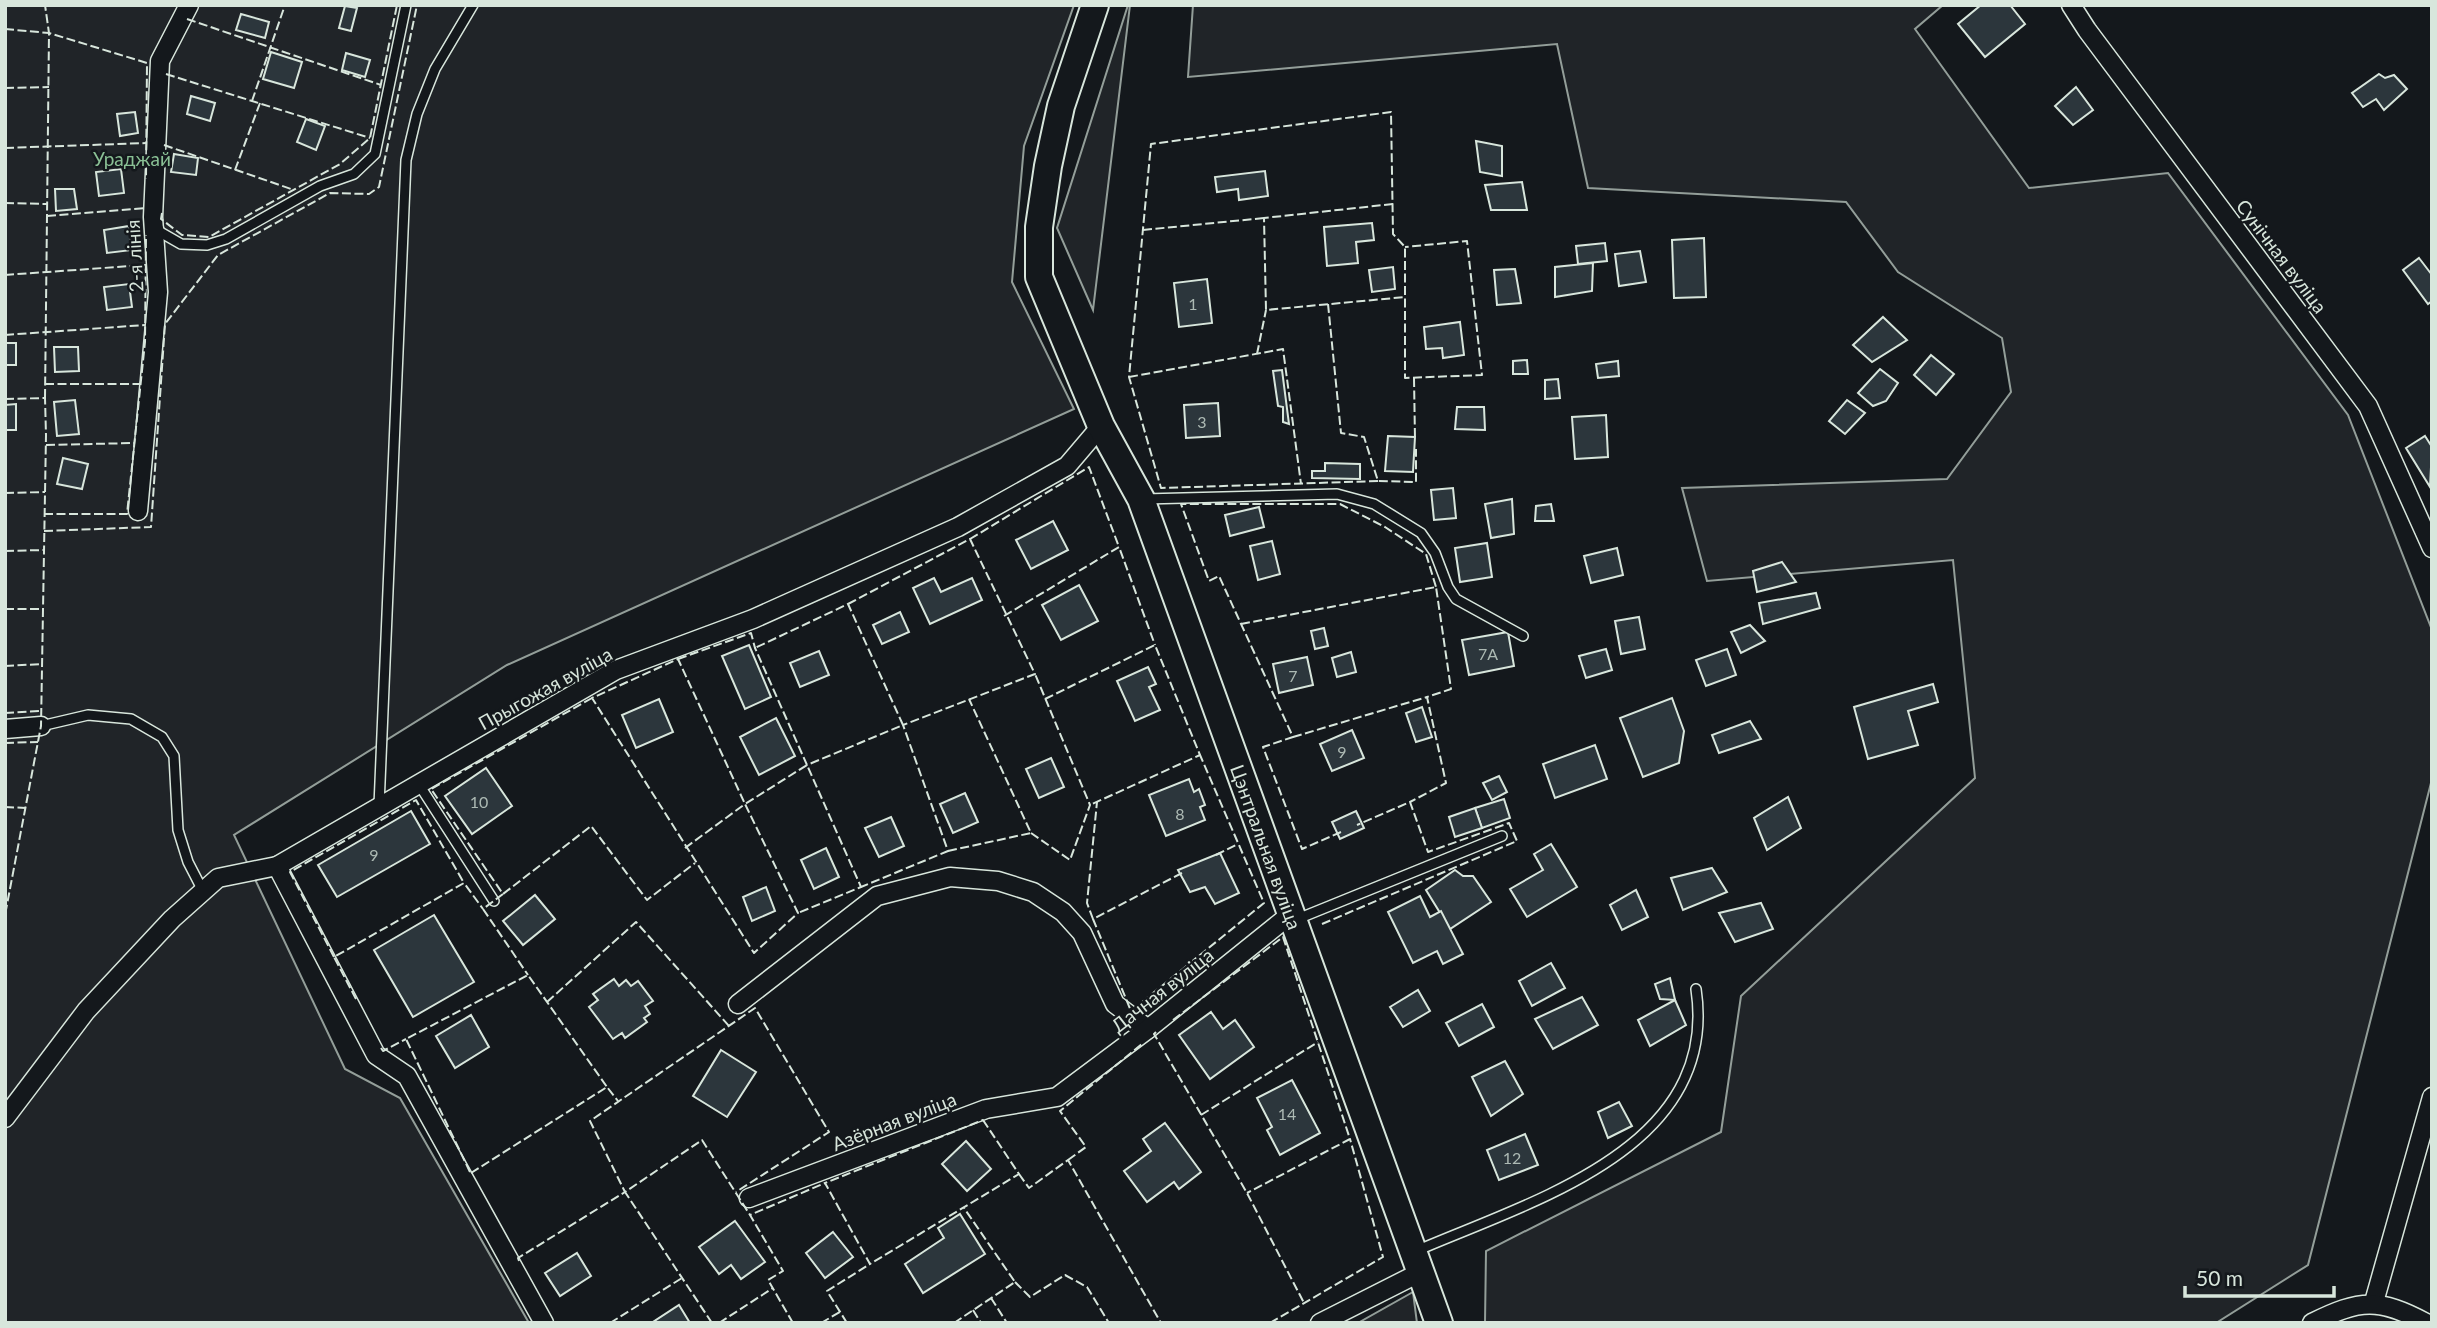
<svg xmlns="http://www.w3.org/2000/svg" width="2437" height="1328" font-family="Lato,sans-serif">
	<style>
		.green { fill: #202428; stroke: #939e99; stroke-width: 2 }
		.building { fill: #2c363c; stroke: #d8e6dc; stroke-width: 2 }
		.lines { fill: none; stroke-linecap: round; stroke-linejoin: round }
		.lane-casing { stroke: #d8e6dc; stroke-width: 12 }
		.street-casing { stroke: #d8e6dc; stroke-width: 21 }
		.secondary-casing { stroke: #d8e6dc; stroke-width: 30 }
		.lane { stroke: #14181c; stroke-width: 9 }
		.street { stroke: #14181c; stroke-width: 18 }
		.secondary { stroke: #14181c; stroke-width: 26 }
		.fence { stroke: #d8e6dc; stroke-width: 2; stroke-dasharray: 9 3.5; stroke-linecap: butt }
		.labels { text-anchor: middle; dominant-baseline: central; stroke-width: 5; stroke-linejoin: round; paint-order: stroke }
		.number-label { font-size: 16px; fill: #adbab4 }
		.park-label { font-size: 19px; fill: #8ac095; stroke: #14181c }
		.street-label { font-size: 19px; fill: #d8e6dc; stroke: #14181c }
	</style>
	<rect width="100%" height="100%" fill="#14181c"/>
	<g class="green">
		<path d="M5 5H1074L1024 146 1012 282 1074 409 507 665 234 835 345 1069 400 1098 529 1323H5Z"/>
		<path d="M1128 5H1130L1093 310 1057 228Z"/>
		<path d="M1193 5H1943L1915 29 2029 188 2168 173 2348 415 2432 630V779L2308 1265 2216 1323H1485L1486 1251 1721 1132 1741 996 1975 778 1953 560 1707 581 1682 488 1947 479 2011 392 2002 338 1898 272 1846 202 1588 188 1557 44 1188 77Z"/>
		<path d="M1413 1292 1417 1323H1358Z"/>
	</g>
	<g class="building">
		<path d="M1981 5H2010L2025 24 1985 57 1958 24Z"/>
		<path d="M345 6 357 8 351 31 339 28Z"/>
		<path d="M241 14 269 22 265 38 236 30Z"/>
		<path d="M271 52 302 62 294 88 263 79Z"/>
		<path d="M346 53 370 60 365 77 342 70Z"/>
		<path d="M2379 74 2385 78 2394 75 2407 89 2384 110 2376 99 2363 107 2352 93Z"/>
		<path d="M2076 87 2093 110 2073 125 2055 106Z"/>
		<path d="M191 96 215 103 210 121 187 114Z"/>
		<path d="M135 112 138 133 120 136 117 114Z"/>
		<path d="M306 119 325 126 316 150 297 142Z"/>
		<path d="M1476 141 1502 146V176L1480 172Z"/>
		<path d="M174 154 198 158 196 175 171 172Z"/>
		<path d="M121 169 124 193 99 196 96 172Z"/>
		<path d="M1265 171 1268 196 1239 200 1238 189 1217 192 1215 177Z"/>
		<path d="M1522 182 1527 210H1491L1485 185Z"/>
		<path d="M55 189H74L77 209 56 211Z"/>
		<path d="M1372 223 1374 240 1356 242 1358 263 1327 266 1324 227Z"/>
		<path d="M129 226 132 250 107 253 104 230Z"/>
		<path d="M1704 238 1706 297 1674 298 1672 240Z"/>
		<path d="M1605 243 1607 261 1578 264 1576 246Z"/>
		<path d="M1640 251 1646 282 1619 286 1615 254Z"/>
		<path d="M2419 258 2432 275V301L2428 304 2403 270Z"/>
		<path d="M1593 263 1592 291 1555 297V267Z"/>
		<path d="M1393 267 1395 289 1372 292 1369 270Z"/>
		<path d="M1515 269 1521 303 1497 305 1494 270Z"/>
		<path d="M1207 279 1212 323 1179 327 1174 283Z"/>
		<path d="M129 284 132 307 107 310 104 287Z"/>
		<path d="M1883 317 1907 340 1872 362 1853 345Z"/>
		<path d="M1460 322 1464 355 1443 358 1442 348 1426 349 1424 327Z"/>
		<rect x="5" y="343" width="11" height="22"/>
		<path d="M54 347H78L79 371 55 372Z"/>
		<path d="M1931 355 1954 374 1936 395 1914 375Z"/>
		<path d="M1527 360 1528 374H1513V361Z"/>
		<path d="M1618 361 1619 376 1598 378 1596 364Z"/>
		<path d="M1880 369 1898 383 1886 401 1873 406 1858 393Z"/>
		<path d="M1282 370 1289 424 1283 422V407L1278 406 1273 371Z"/>
		<path d="M1558 379 1560 398 1545 399V380Z"/>
		<path d="M75 400 79 434 57 436 54 402Z"/>
		<path d="M1847 400 1865 413 1845 434 1829 421Z"/>
		<path d="M1218 403 1220 436 1186 438 1184 405Z"/>
		<path d="M16 404V430H5V405Z"/>
		<path d="M1457 407H1484L1485 430 1455 429Z"/>
		<path d="M1606 415 1608 457 1575 459 1572 417Z"/>
		<path d="M1388 436 1415 437 1413 472 1385 471Z"/>
		<path d="M2425 436 2432 447 2430 487 2406 448Z"/>
		<path d="M63 458 88 464 82 489 57 484Z"/>
		<path d="M1325 463 1360 464V479L1312 478V471H1325Z"/>
		<path d="M1453 488 1456 518 1434 520 1431 490Z"/>
		<path d="M1512 499 1514 534 1491 538 1485 504Z"/>
		<path d="M1551 504 1554 521H1535L1536 506Z"/>
		<path d="M1259 507 1264 527 1230 536 1225 515Z"/>
		<path d="M1053 521 1068 550 1031 569 1016 540Z"/>
		<path d="M1272 541 1280 574 1258 580 1250 546Z"/>
		<path d="M1487 543 1492 577 1460 582 1455 548Z"/>
		<path d="M1617 548 1623 575 1591 583 1584 556Z"/>
		<path d="M1782 562 1796 582 1757 592 1753 571Z"/>
		<path d="M934 578 941 592 972 578 982 600 930 624 913 588Z"/>
		<path d="M1079 585 1098 621 1061 640 1042 605Z"/>
		<path d="M1816 593 1820 608 1763 624 1759 603Z"/>
		<path d="M900 612 909 632 882 644 873 625Z"/>
		<path d="M1639 617 1645 649 1621 654 1615 621Z"/>
		<path d="M1750 625 1765 641 1741 653 1731 632Z"/>
		<path d="M1324 628 1328 646 1315 649 1311 631Z"/>
		<path d="M1508 632 1514 666 1469 675 1462 640Z"/>
		<path d="M749 645 771 697 745 709 722 656Z"/>
		<path d="M1606 649 1612 670 1586 678 1579 656Z"/>
		<path d="M1727 649 1736 675 1706 686 1696 660Z"/>
		<path d="M819 651 829 675 800 687 790 663Z"/>
		<path d="M1351 652 1356 672 1337 677 1332 658Z"/>
		<path d="M1307 657 1313 685 1279 693 1273 664Z"/>
		<path d="M1148 667 1156 684 1149 687 1160 710 1135 721 1117 681Z"/>
		<path d="M1933 684 1938 702 1908 711 1918 745 1868 759 1854 707Z"/>
		<path d="M1672 698 1684 731 1679 763 1643 777 1620 718Z"/>
		<path d="M659 699 673 732 636 748 622 715Z"/>
		<path d="M1422 707 1432 737 1416 742 1406 713Z"/>
		<path d="M776 718 795 756 759 775 740 737Z"/>
		<path d="M1750 721 1761 739 1719 753 1712 735Z"/>
		<path d="M1352 730 1364 758 1332 771 1320 744Z"/>
		<path d="M1595 745 1607 779 1555 798 1543 764Z"/>
		<path d="M1051 758 1064 787 1039 798 1026 769Z"/>
		<path d="M486 768 512 806 472 834 445 796Z"/>
		<path d="M1499 776 1507 792 1492 800 1483 783Z"/>
		<path d="M1189 779 1194 792 1199 789 1205 805 1200 807 1205 820 1166 836 1149 795Z"/>
		<path d="M965 793 978 822 953 833 940 804Z"/>
		<path d="M1788 797 1801 828 1767 850 1754 818Z"/>
		<path d="M1504 799 1510 818 1482 828 1475 808Z"/>
		<path d="M1475 808 1482 828 1455 837 1449 817Z"/>
		<path d="M411 811 430 844 337 897 318 865Z"/>
		<path d="M1356 811 1364 828 1340 839 1332 822Z"/>
		<path d="M891 817 904 846 879 857 865 828Z"/>
		<path d="M1551 844 1577 887 1527 917 1510 889 1543 870 1534 854Z"/>
		<path d="M826 848 839 877 814 889 801 860Z"/>
		<path d="M1220 853 1239 893 1215 904 1205 887 1190 892 1178 870Z"/>
		<path d="M1712 868 1727 892 1683 910 1671 878Z"/>
		<path d="M1455 870 1463 876H1473L1491 902 1450 929 1426 890Z"/>
		<path d="M766 887 775 911 752 921 743 897Z"/>
		<path d="M1636 890 1648 917 1622 930 1610 905Z"/>
		<path d="M535 895 555 919 523 945 503 921Z"/>
		<path d="M1420 896 1430 917 1441 911 1463 954 1443 964 1437 951 1413 963 1388 912Z"/>
		<path d="M1761 903 1773 929 1735 942 1719 913Z"/>
		<path d="M434 915 474 982 413 1017 374 950Z"/>
		<path d="M1551 963 1565 988 1532 1006 1519 981Z"/>
		<path d="M1670 978 1675 1000 1660 999 1655 984Z"/>
		<path d="M614 979 619 986 626 980 631 986 638 981 653 1001 645 1006 650 1014 644 1018 647 1022 625 1038 622 1033 613 1039 589 1007 598 1000 593 994Z"/>
		<path d="M1418 990 1430 1011 1403 1027 1390 1007Z"/>
		<path d="M1582 997 1598 1025 1553 1049 1535 1019Z"/>
		<path d="M1675 1000 1686 1025 1650 1046 1638 1020Z"/>
		<path d="M1482 1004 1494 1027 1459 1046 1446 1023Z"/>
		<path d="M1211 1012 1223 1029 1235 1020 1254 1047 1210 1079 1179 1035Z"/>
		<path d="M471 1015 489 1047 455 1068 436 1036Z"/>
		<path d="M721 1050 756 1072 727 1117 693 1096Z"/>
		<path d="M1505 1061 1523 1094 1491 1116 1472 1077Z"/>
		<path d="M1292 1080 1320 1133 1280 1155 1267 1130 1272 1127 1257 1098Z"/>
		<path d="M1619 1102 1632 1126 1608 1138 1598 1112Z"/>
		<path d="M1165 1123 1201 1172 1179 1189 1174 1182 1147 1202 1124 1171 1151 1151 1143 1139Z"/>
		<path d="M1525 1134 1538 1165 1499 1180 1487 1150Z"/>
		<path d="M966 1141 991 1169 967 1191 942 1164Z"/>
		<path d="M960 1214 985 1254 923 1293 905 1264 944 1238 938 1228Z"/>
		<path d="M735 1221 765 1262 741 1279 731 1265 719 1274 699 1247Z"/>
		<path d="M833 1232 853 1257 825 1278 806 1253Z"/>
		<path d="M577 1253 591 1276 560 1296 545 1273Z"/>
		<path d="M679 1305 690 1323H654L653 1322Z"/>
	</g>
	<g class="lines">
		<g class="lane-casing">
			<g id="lane">
				<path d="M157 225 160 232 181 244 207 245 226 239 320 186 354 174 375 154 406 5"/>
				<path d="M1144 499 1337 494 1374 504 1421 533 1435 553 1448 587 1456 599 1523 636"/>
				<path d="M41 726 88 715 131 719 162 737 174 756 178 830 188 862 203 891"/>
				<path d="M418 783 494 901"/>
				<path d="M379 806 406 160 417 114 435 69 473 5"/>
				<path d="M1295 920 1502 836"/>
				<path d="M1416 1251C1531 1201 1720 1149 1696 989"/>
			</g>
		</g>
		<g class="street-casing">
			<g id="street">
				<path d="M2071 5 2087 30 2368 406 2432 548"/>
				<path d="M138 511 158 292 153 217 160 61 189 5"/>
				<path d="M5 729 41 726"/>
				<path d="M277 866 376 1055 407 1076 544 1323"/>
				<path d="M738 1004 877 896 950 877 998 881 1033 892 1063 912 1082 933 1115 1004 1148 1029"/>
				<path d="M5 1118 86 1011 172 919 218 878 277 866 616 670 753 619 958 527 1067 466 1101 426"/>
				<path d="M749 1198 986 1109 1057 1097 1148 1029 1291 914"/>
				<path d="M2374 1302 2432 1097"/>
				<path d="M1320 1323 1421 1272"/>
				<path d="M2312 1323C2360 1299 2379 1298 2426 1323"/>
			</g>
		</g>
		<g class="secondary-casing">
			<g id="secondary">
				<path id="s1" d="M1095 5 1061 106 1048 166 1039 227V277L1101 426 1141 499 1439 1323"/>
			</g>
		</g>
		<use href="#lane" class="lane"/>
		<use href="#street" class="street"/>
		<use href="#secondary" class="secondary"/>
		<g class="fence">
			<path d="M187 19 381 85"/>
			<path d="M5 29 49 33 147 63 146 179"/>
			<path d="M166 74 370 138"/>
			<path d="M5 88 49 87"/>
			<path d="M252 101 285 5"/>
			<path d="M164 145 294 190"/>
			<path d="M5 148 146 143"/>
			<path d="M235 170 260 103"/>
			<path d="M5 203 47 204"/>
			<path d="M1393 204 1264 218 1266 310 1405 297"/>
			<path d="M162 213 161 219 182 235 209 237 340 164 370 138 397 5"/>
			<path d="M47 216 146 208"/>
			<path d="M1143 230 1264 218"/>
			<path d="M5 275 145 265"/>
			<path d="M1328 304 1341 433 1364 437 1378 481 1416 482V449"/>
			<path d="M5 335 145 325"/>
			<path d="M1257 354 1266 310"/>
			<path d="M1129 377 1283 349 1301 484"/>
			<path d="M1414 378 1415 439"/>
			<path d="M45 384H141"/>
			<path d="M45 398 49 33 45 5"/>
			<path d="M5 399 45 398 46 435 41 726 5 915"/>
			<path d="M46 445 134 443"/>
			<path d="M1378 481 1161 488 1129 377 1151 144 1391 112 1393 234 1405 247V378L1482 375 1467 241 1405 247"/>
			<path d="M5 493 45 492"/>
			<path d="M44 514H127L145 342 146 235"/>
			<path d="M44 531 151 527 165 324 218 255 330 193 369 194 379 187 417 5"/>
			<path d="M970 539 1089 467 1119 547"/>
			<path d="M5 551 44 550"/>
			<path d="M848 604 970 539 1035 674 903 725 948 851 861 887"/>
			<path d="M5 609H43"/>
			<path d="M1004 616 1119 547 1155 645"/>
			<path d="M1241 624 1436 587 1451 689 1427 697"/>
			<path d="M678 659 751 633 755 648 807 765 903 725 848 604 755 648"/>
			<path d="M5 666 42 664"/>
			<path d="M592 698 431 789 503 894 591 826 647 900 695 863"/>
			<path d="M1045 699 1155 645 1200 755 1090 805"/>
			<path d="M5 713 41 711"/>
			<path d="M1293 737 1427 697 1446 783 1410 802"/>
			<path d="M5 743 38 742"/>
			<path d="M5 807 26 808"/>
			<path d="M1341 832 1302 849 1263 747 1293 737 1219 576 1209 581 1181 504H1340L1385 527 1426 554 1436 587"/>
			<path d="M1031 833 1070 860 1090 805 1035 674"/>
			<path d="M685 848 745 804 798 913 754 953 592 698 678 659 745 804 807 765 861 887 798 913"/>
			<path d="M948 851 1031 833 969 699"/>
			<path d="M1216 855 1238 844"/>
			<path d="M1182 873 1093 919 1131 1011 1264 903 1200 755"/>
			<path d="M503 894 483 909 528 975"/>
			<path d="M1093 919 1087 903 1097 802"/>
			<path d="M1322 924 1517 841 1509 823 1428 852 1410 802 1357 825"/>
			<path d="M334 957 290 872 416 800 464 883"/>
			<path d="M356 999 334 957 464 883 483 909"/>
			<path d="M547 1002 636 922 729 1026"/>
			<path d="M1173 1020 1283 937 1350 1139 1247 1193"/>
			<path d="M1156 1032 1154 1034 1247 1193 1304 1303"/>
			<path d="M381 1048 383 1051 406 1039"/>
			<path d="M1201 1115 1318 1042"/>
			<path d="M983 1120 1019 1174 870 1264 825 1183Z"/>
			<path d="M1068 1160 1086 1147 1060 1111 1142 1044"/>
			<path d="M470 1172 406 1039 528 975 607 1087"/>
			<path d="M471 1173 607 1087 618 1101"/>
			<path d="M1019 1174 1029 1188 1068 1160 1161 1323"/>
			<path d="M519 1261 518 1258 625 1192 590 1121 755 1008 829 1132 736 1192"/>
			<path d="M1015 1282 1030 1297 1065 1275 1087 1287 1109 1323"/>
			<path d="M991 1298 1007 1323"/>
			<path d="M973 1310 981 1323"/>
			<path d="M610 1323 682 1278"/>
			<path d="M712 1323 625 1192 702 1140 750 1215"/>
			<path d="M719 1323 773 1288"/>
			<path d="M793 1323 768 1280 783 1271 750 1215 825 1183"/>
			<path d="M821 1323 840 1312"/>
			<path d="M847 1323 827 1291 870 1264"/>
			<path d="M954 1323 1015 1282 964 1208"/>
			<path d="M1270 1323 1383 1257 1350 1139"/>
		</g>
	</g>
	<g class="labels">
		<g class="number-label">
			<text x="1193" y="303">1</text>
			<text x="1202" y="421">3</text>
			<text x="1488" y="653">7А</text>
			<text x="1293" y="675">7</text>
			<text x="1342" y="751">9</text>
			<text x="479" y="801">10</text>
			<text x="1180" y="813">8</text>
			<text x="374" y="854">9</text>
			<text x="1287" y="1113">14</text>
			<text x="1512" y="1157">12</text>
		</g>
		<g class="park-label">
			<text x="132" y="158">Ураджай</text>
		</g>
		<g class="street-label">
			<text transform="translate(134 256) rotate(-93)">2-я лінія</text>
			<text transform="translate(2282 256) rotate(53)">Сунічная вуліца</text>
			<text transform="translate(545 688) rotate(-29)">Прыгожая вуліца</text>
			<text stroke="none"><textPath href="#s1" startOffset="894">Цэнтральная вуліца</textPath></text>
			<text transform="translate(1162 990) rotate(-38)">Дачная вуліца</text>
			<text transform="translate(894 1121) rotate(-21)">Азёрная вуліца</text>
		</g>
	</g>
	<rect width="2437" height="1328" fill="none" stroke="#d8e6dc" stroke-width="14"/>
	<path d="M2185 1286v10h149v-10" fill="none" stroke="#d8e6dc" stroke-width="3.5"/>
	<text x="2196" y="1286" font-size="21" fill="#d8e6dc" stroke="#14181c" stroke-width="5" paint-order="stroke">50 m</text>
</svg>
